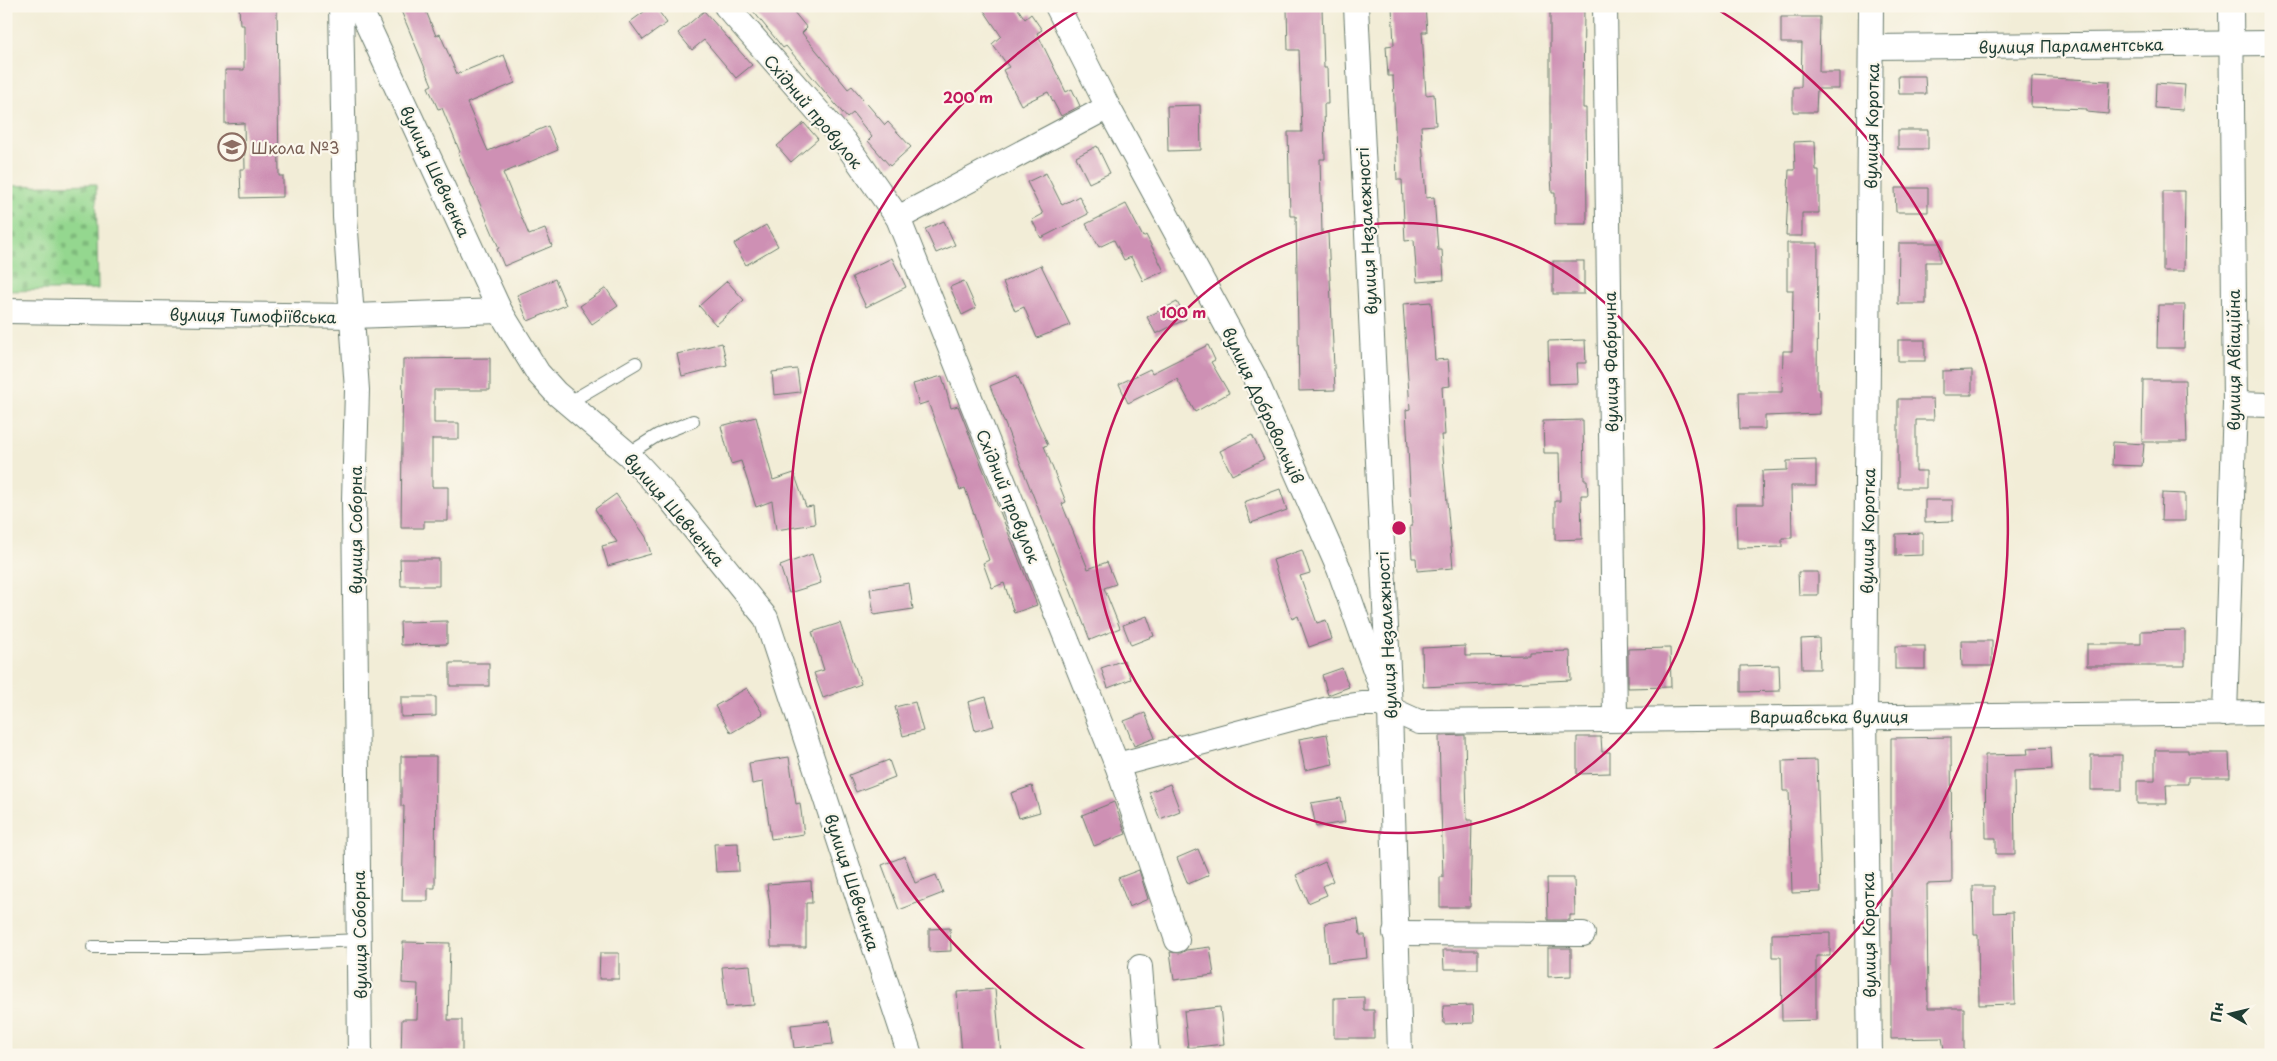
<svg xmlns="http://www.w3.org/2000/svg" width="2277" height="1061" font-family="'Playpen Sans',sans-serif">
	<style>
		.cemetery { fill: url(#cemetery-stones); stroke: #5a8a62 }
		.building { fill: #ce90b4 }
		.lines { fill: none; stroke-linecap: round; stroke-linejoin: round }
		.service-casing { stroke: #697b6d; stroke-width: 14 }
		.minor-casing { stroke: #697b6d; stroke-width: 26 }
		.service { stroke: #fff; stroke-width: 12 }
		.minor { stroke: #fff; stroke-width: 24 }
		.ring { fill: none; stroke: #c2185b; stroke-width: 2.5 }
		.labels { text-anchor: middle; dominant-baseline: central; stroke-width: 4.5; stroke-linejoin: round; paint-order: stroke }
		.street-label { font-size: 16px; fill: #1f3d34; stroke: #fbf7ec }
		.education-label { font-size: 16px; fill: #785e54; stroke: #fbf7ec; text-anchor: start }
		.centre { fill: #c2185b; stroke: #fbf7ec; stroke-width: 2.5 }
		.ring-label { font-size: 15px; text-anchor: middle; font-weight: bold; fill: #c2185b; stroke: #fbf7ec; stroke-width: 4.5; stroke-linejoin: round; paint-order: stroke }
	</style>
	<defs>
		<pattern id="cemetery-stones" width="16" height="16" patternUnits="userSpaceOnUse" patternTransform="scale(1.25)"><rect width="16" height="16" fill="#94d78f"/><path d="M2 7V4a2 2 0 0 1 4 0v3zM10 15v-3a2 2 0 0 1 4 0v3z" fill="#7fb97c"/></pattern>
	</defs>
	<rect width="100%" height="100%" fill="#fbf7ec"/>
	<filter id="ink" filterUnits="userSpaceOnUse"><feTurbulence type="fractalNoise" baseFrequency=".02" numOctaves="2"/><feDisplacementMap in="SourceGraphic" scale="10" xChannelSelector="R" yChannelSelector="G"/><feConvolveMatrix kernelMatrix="1 2 1 2 8 2 1 2 1" color-interpolation-filters="sRGB"/></filter>
	<filter id="wash" filterUnits="userSpaceOnUse"><feTurbulence type="fractalNoise" baseFrequency=".0096" numOctaves="4" result="noise"/><feDisplacementMap in="SourceGraphic" scale="20" xChannelSelector="R" yChannelSelector="G"/><feGaussianBlur stdDeviation="1.12" result="paint"/><feColorMatrix in="noise" values="0 0 0 0 0 0 0 0 0 0 0 0 0 0 0 0 0 1.4 0 .05"/><feComposite in="paint" operator="in"/></filter>
	<g filter="url(#wash)">
		<rect width="100%" height="100%" fill="#f2edd7"/>
		<path class="cemetery" d="M96 184 98 289 6 291V186Z"/>
		<g id="blocks">
			<g class="building">
				<path d="M239 6H277L279 176H283V197L241 198 240 169H245L244 123 225 124V70H244V25H240Z"/>
				<path d="M399 6H424L436 36 440 34 457 74 504 55 515 83 467 103 488 151 548 126 558 150 503 173 529 235 545 229 552 246 504 266 497 249 499 248 458 153 460 152 442 108 438 109 428 87 432 85Z"/>
				<path d="M652 6H655L667 23 643 40 630 22Z"/>
				<path d="M749 6H789L807 28 802 33 848 89 852 86 885 125 888 122 911 147 890 166 868 141 872 137 853 113 847 118 786 46 783 48Z"/>
				<path d="M981 6H1016L1025 19 1031 14 1042 30 1037 33 1066 92 1072 89 1080 106 1061 116 1048 92 1021 105 1003 70 1009 67 992 44 1001 36Z"/>
				<path d="M1392 6H1425L1427 32H1422L1426 95 1434 94 1436 125 1421 126 1426 198 1434 197 1438 250H1442L1444 280 1417 282 1414 240 1405 241 1402 180H1397L1393 76H1388L1386 46 1394 45Z"/>
				<path d="M1550 6H1584L1583 108H1586L1587 224H1555V193H1552L1550 160Z"/>
				<path d="M1322 8 1324 68H1327L1328 104H1324L1325 159H1320L1322 233H1328L1335 390 1299 391 1296 216H1290L1288 132H1302L1299 50H1288L1287 9Z"/>
				<path d="M704 11 752 65 736 78 704 40 692 50 678 33Z"/>
				<path d="M1781 17H1820L1819 72H1839V89H1817L1816 112H1793V87H1801L1802 43H1781Z"/>
				<path d="M1898 76H1925L1926 94H1899Z"/>
				<path d="M2032 77 2110 81 2108 114 2087 112V109L2031 107Z"/>
				<path d="M2156 83 2185 85 2183 110 2155 108Z"/>
				<path d="M1200 105 1201 150 1168 151 1167 106Z"/>
				<path d="M804 123 818 139 791 162 777 146Z"/>
				<rect x="1898" y="130" width="30" height="19"/>
				<path d="M1815 141 1816 170H1819V213H1802V236H1786L1789 170H1795L1794 142Z"/>
				<path d="M1097 146 1110 173 1089 183 1076 157Z"/>
				<path d="M1046 173 1062 205 1079 196 1088 214 1041 238 1032 220 1043 214 1027 182Z"/>
				<path d="M1895 188H1928V212H1896Z"/>
				<path d="M2163 191H2185L2184 271H2163Z"/>
				<path d="M1126 204 1143 237 1146 235 1164 271 1143 281 1131 257 1124 260 1114 240 1099 247 1086 224Z"/>
				<path d="M944 221 955 245 936 253 925 229Z"/>
				<path d="M766 225 778 246 746 265 734 244Z"/>
				<path d="M1787 243H1818L1817 389H1820V414L1765 416V429H1740L1739 392H1782L1783 351H1792L1793 290H1787Z"/>
				<path d="M1899 243H1940V262H1926V304H1898Z"/>
				<path d="M892 258 906 287 866 307 852 277Z"/>
				<rect x="1553" y="261" width="31" height="33"/>
				<path d="M1041 265 1070 325 1037 338 1024 307 1015 311 1003 282Z"/>
				<path d="M555 279 566 305 528 321 517 295Z"/>
				<path d="M727 281 744 300 716 325 699 306Z"/>
				<path d="M964 281 976 308 962 315 950 287Z"/>
				<path d="M606 288 618 306 592 324 580 306Z"/>
				<path d="M1177 302 1186 319 1156 334 1147 317Z"/>
				<path d="M1431 302 1435 360 1448 359 1450 386 1442 387 1445 435H1441L1453 568 1417 571 1416 558H1412L1410 526H1412L1406 410 1410 409 1403 304Z"/>
				<path d="M2158 305H2185L2184 348H2157Z"/>
				<path d="M1585 340 1586 363H1577L1578 383 1549 384 1548 341Z"/>
				<rect x="1898" y="340" width="27" height="21"/>
				<path d="M722 343 727 365 682 376 677 354Z"/>
				<path d="M1208 345 1215 360 1211 362 1229 393 1195 412 1177 379 1128 403 1119 384 1150 369 1152 373Z"/>
				<path d="M490 358V390H434V423H459V439H432V487H448V521H424V528H401L403 359Z"/>
				<path d="M797 369 800 392 774 395 772 372Z"/>
				<path d="M1972 370V395H1942V371Z"/>
				<path d="M1017 375 1048 445 1044 446 1066 502 1062 504 1088 569 1107 562 1116 584 1104 588 1120 628 1090 640 990 386Z"/>
				<path d="M942 376 951 408 958 406 1037 605 1014 613 1004 583 992 588 983 563 989 560 965 488 960 490 928 402 919 405 913 384Z"/>
				<path d="M2143 380H2185L2187 442H2142Z"/>
				<path d="M1898 399H1933L1934 420H1916V471H1926V488H1898Z"/>
				<path d="M756 417 773 480 794 473 806 507 813 506 815 524 776 530 772 501 756 507 741 461 731 464 721 426Z"/>
				<path d="M1583 420 1584 480H1587L1588 495H1581L1582 539 1555 540V501H1560L1559 453H1544L1543 421Z"/>
				<path d="M1252 435 1264 459 1232 475 1220 451Z"/>
				<path d="M2113 442 2144 444 2142 466 2112 465Z"/>
				<path d="M1816 460V486H1791L1792 538H1782V547L1737 548 1736 504H1763L1762 471 1787 470V461Z"/>
				<path d="M1280 489 1287 510 1251 523 1244 502Z"/>
				<path d="M2162 493 2185 494V521H2161Z"/>
				<path d="M616 494 646 537 651 554 608 566 602 546 617 542 595 509Z"/>
				<path d="M1925 500H1953V521L1925 522Z"/>
				<path d="M1923 533V555L1896 556V534Z"/>
				<path d="M1302 550 1310 573 1300 576 1317 623 1326 620 1332 639 1309 647 1298 616 1292 619 1273 560Z"/>
				<path d="M812 554 821 583 789 593 780 566Z"/>
				<path d="M400 559H439V586H401Z"/>
				<path d="M1798 572H1818V595H1799Z"/>
				<path d="M909 583 913 609 874 615 870 589Z"/>
				<path d="M1147 616 1154 636 1131 645 1123 625Z"/>
				<path d="M447 621V644L401 645 400 622Z"/>
				<path d="M840 623 861 684 823 698 814 673 824 670 812 632Z"/>
				<path d="M2185 630V666H2087V644H2141V631Z"/>
				<path d="M1819 638 1820 669H1802L1801 639Z"/>
				<path d="M1961 641H1992V666H1962Z"/>
				<path d="M1465 646V656L1529 655V652L1570 651 1571 680 1423 687 1422 648Z"/>
				<rect x="1895" y="646" width="30" height="23"/>
				<path d="M1670 648 1671 687 1628 688V649Z"/>
				<path d="M1124 660 1131 679 1108 688 1101 668Z"/>
				<rect x="450" y="663" width="39" height="23"/>
				<path d="M1779 665 1780 691 1741 692V666Z"/>
				<path d="M1342 668 1349 687 1328 695 1322 675Z"/>
				<path d="M747 688 763 714 731 733 715 706Z"/>
				<path d="M401 697H436V716L401 717Z"/>
				<path d="M986 697 994 726 975 731 968 702Z"/>
				<path d="M915 702 923 731 903 736 895 707Z"/>
				<path d="M1145 713 1155 738 1134 746 1124 721Z"/>
				<path d="M1327 734 1333 764 1305 770 1299 739Z"/>
				<path d="M1465 735 1467 820H1472L1470 907H1440V877H1443L1439 736Z"/>
				<path d="M1577 737H1601L1602 752H1610V773L1577 774Z"/>
				<path d="M1951 737 1952 883 1927 884 1928 1008H1964V1055H1945L1942 1038 1891 1039V738Z"/>
				<path d="M2051 747 2052 769 2014 771 2015 854H1996V838H1986L1985 755 2028 754 2027 748Z"/>
				<path d="M2155 750H2188V753H2229L2230 777H2188V784H2166L2167 804H2137V781H2155Z"/>
				<rect x="2091" y="755" width="31" height="35"/>
				<path d="M401 756H436L435 888H428V901H402L404 806H401Z"/>
				<path d="M789 757 796 804 800 803 804 834 771 839 763 782 752 784 749 763Z"/>
				<path d="M889 760 895 777 856 792 849 775Z"/>
				<path d="M1817 760 1821 892 1792 893 1789 791H1783L1782 761Z"/>
				<path d="M1170 784 1180 811 1160 819 1149 792Z"/>
				<path d="M1032 786 1040 812 1019 818 1011 793Z"/>
				<path d="M1341 798 1345 822 1316 827 1311 803Z"/>
				<path d="M1114 802 1126 834 1094 846 1082 815Z"/>
				<path d="M738 843 739 871 716 872 714 844Z"/>
				<path d="M1198 849 1209 875 1188 884 1177 858Z"/>
				<path d="M905 856 915 883 936 875 943 893 899 910 882 865Z"/>
				<path d="M1325 862 1333 881 1323 886 1327 895 1308 903 1296 875Z"/>
				<path d="M1139 870 1148 899 1129 907 1118 878Z"/>
				<path d="M1547 878H1574L1575 915H1570V920H1548Z"/>
				<path d="M811 881 812 903H806V947H771L770 906 767 884Z"/>
				<path d="M1973 886H1994V913L2013 912 2015 1004 1979 1005 1978 935H1974Z"/>
				<path d="M1358 919 1360 935H1365L1367 958 1328 962 1325 923Z"/>
				<path d="M950 928 951 951 929 952V929Z"/>
				<path d="M1830 933V956H1816V1020L1782 1021 1781 957H1772V934Z"/>
				<path d="M403 942 450 943 448 1020H462V1052H426V1055H401L402 1019H417L418 984 402 983Z"/>
				<path d="M1210 947 1214 975 1174 980 1170 952 1181 953 1186 950Z"/>
				<path d="M1548 948H1571V976L1548 977Z"/>
				<path d="M1443 950H1478V969H1444Z"/>
				<path d="M600 953H619V979H599Z"/>
				<path d="M750 965 754 1005 726 1007 722 967Z"/>
				<path d="M995 989 1001 1055H962L957 992Z"/>
				<path d="M1364 997V1010H1374V1038H1334V998Z"/>
				<path d="M1473 1005 1474 1023 1444 1024 1443 1006Z"/>
				<path d="M1220 1007 1224 1044 1188 1048 1184 1011Z"/>
				<path d="M830 1021 833 1044 794 1048 791 1025Z"/>
			</g>
		</g>
	</g>
	<g filter="url(#ink)">
		<use href="#blocks" fill-opacity="0" stroke="#697b6d" stroke-width="1"/>
		<g class="lines">
			<g class="service-casing">
				<g id="service">
					<path d="M568 403 636 363"/>
					<path d="M628 454 658 435 693 421"/>
					<path d="M93 947H202L359 940"/>
				</g>
			</g>
			<g class="minor-casing">
				<g id="minor">
					<path d="M341 6 345 217 357 390 354 499 360 1055"/>
					<path d="M359 6 500 311 538 373 556 393 628 454 670 499 766 618 910 1055"/>
					<path d="M726 6 844 141 898 218 1117 765 1328 709 1362 704H1379L1419 722 2271 713"/>
					<path d="M1057 6 1108 107 1254 376 1339 569 1381 687"/>
					<path d="M1356 6 1390 710 1400 1055"/>
					<path d="M1605 6 1615 718"/>
					<path d="M1872 47 2271 43"/>
					<path d="M898 218 1108 107"/>
					<path d="M6 311 353 316 500 311"/>
					<path d="M2235 404 2271 405"/>
					<path d="M2225 714 2235 404 2231 6"/>
					<path d="M1117 765 1177 940"/>
					<path d="M1395 933 1583 934"/>
					<path d="M1140 967 1147 1055"/>
					<path d="M1870 1055 1865 716 1871 6"/>
				</g>
			</g>
			<use href="#service" class="service"/>
			<use href="#minor" class="minor"/>
		</g>
	</g>
	<g class="ring">
		<circle cx="1399" cy="528" r="305"/>
		<path d="M1090 1053A609 609 0 0 1 1081 9M1717 9A609 609 0 0 1 1708 1053"/>
	</g>
	<defs>
		<g id="school-ring" transform="scale(1.4375)"><circle r="9.5" fill="#fbf7ec" stroke="#8d6e63" stroke-width="1.5"/><path d="M0-5L7-2L0 1L-7-2ZM-4 1L0 2.5L4 1V4Q0 6-4 4Z" fill="#8d6e63"/></g>
	</defs>
	<g fill-rule="evenodd">
		<use href="#school-ring" x="232" y="147"/>
	</g>
	<g class="labels">
		<g class="street-label">
			<text transform="translate(2071 45) rotate(-1)">вулиця Парламентська</text>
			<text transform="translate(814 111) rotate(50)">Східний провулок</text>
			<text transform="translate(1871 126) rotate(-89)">вулиця Коротка</text>
			<text transform="translate(436 171) rotate(65)">вулиця Шевченка</text>
			<text transform="translate(1366 231) rotate(-93)">вулиця Незалежності</text>
			<text transform="translate(253 315) rotate(1)">вулиця Тимофіївська</text>
			<text transform="translate(2233 360) rotate(-90)">вулиця Авіаційна</text>
			<text transform="translate(1610 362) rotate(-91)">вулиця Фабрична</text>
			<text transform="translate(1264 405) rotate(65)">вулиця Добровольців</text>
			<text transform="translate(1009 496) rotate(68)">Східний провулок</text>
			<text transform="translate(675 509) rotate(49)">вулиця Шевченка</text>
			<text transform="translate(355 530) rotate(-90)">вулиця Соборна</text>
			<text transform="translate(1867 531) rotate(-89)">вулиця Коротка</text>
			<text transform="translate(1386 635) rotate(-93)">вулиця Незалежності</text>
			<text x="1829" y="716">Варшавська вулиця</text>
			<text transform="translate(853 882) rotate(72)">вулиця Шевченка</text>
			<text transform="translate(359 935) rotate(-91)">вулиця Соборна</text>
			<text transform="translate(1868 935) rotate(-91)">вулиця Коротка</text>
		</g>
		<g class="education-label">
			<text x="251" y="147">Школа №3</text>
		</g>
	</g>
	<circle cx="1399" cy="528" r="8" class="centre"/>
	<g class="ring-label">
		<text x="968" y="103">200 m</text>
		<text x="1183" y="318">100 m</text>
	</g>
	<rect width="2277" height="1061" fill="none" stroke="#fbf7ec" stroke-width="25"/>
	<g transform="translate(2230 1014) rotate(278)" stroke="#fbf7ec" stroke-width="4" paint-order="stroke">
	<path d="M0-4L9 19L0 12L-9 19Z" fill="#1f3d34"/>
	<text y="-8" font-size="14" font-weight="bold" text-anchor="middle" fill="#1f3d34">Пн</text>
	</g>
</svg>
